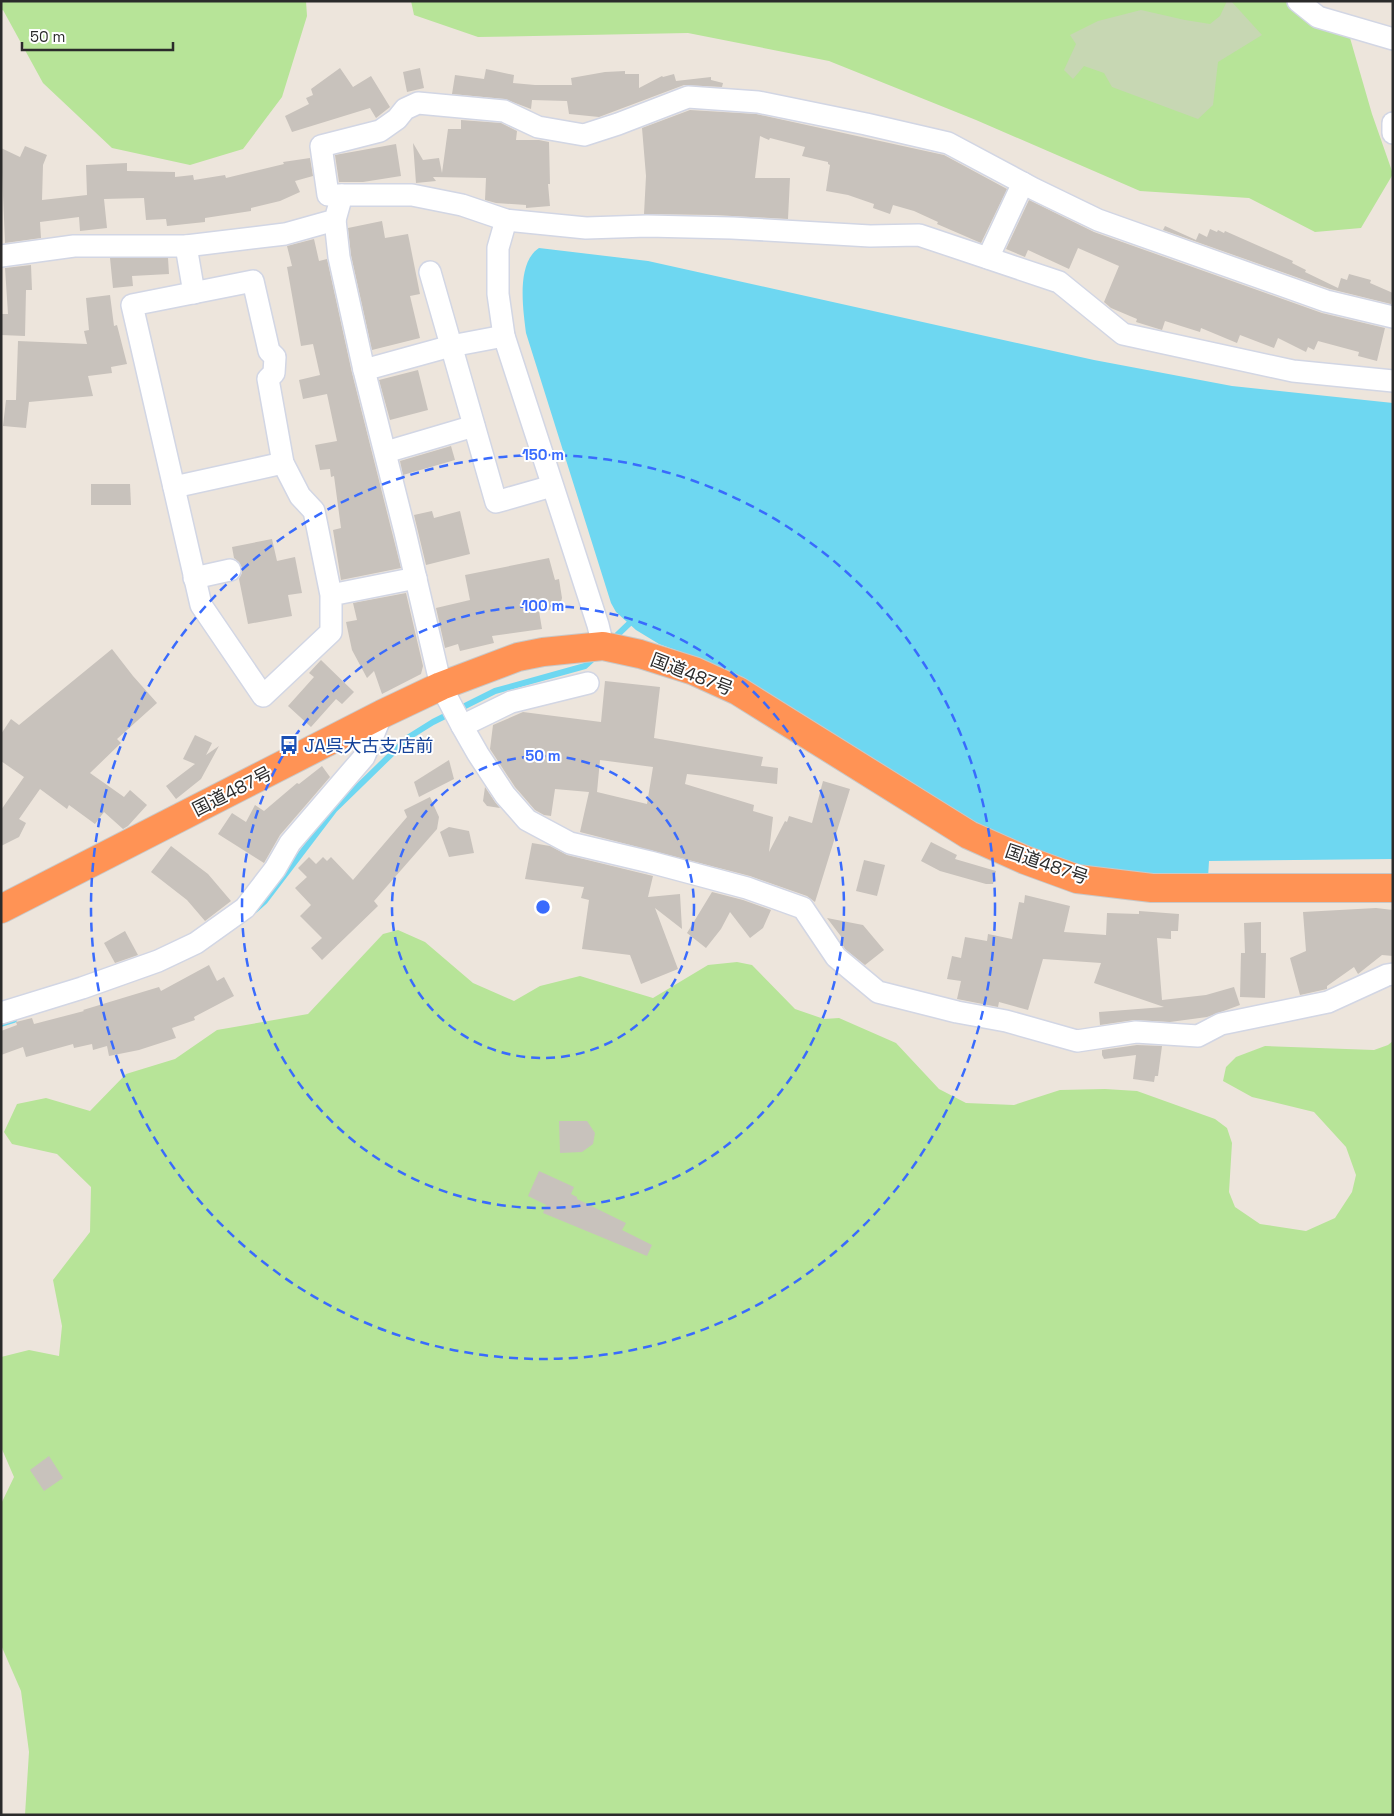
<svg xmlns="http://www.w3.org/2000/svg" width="1394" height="1816" font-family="'Space Grotesk','Noto Sans JP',sans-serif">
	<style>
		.green { fill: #b7e498 }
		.cemetery { fill: #c7d7b3 }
		.water { fill: #6ed7f1 }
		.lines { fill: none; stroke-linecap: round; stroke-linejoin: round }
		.stream { stroke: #6ed7f1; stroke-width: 6 }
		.building { fill: #c8c2bc; fill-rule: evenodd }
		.minor-casing { stroke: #d2d6e4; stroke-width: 24 }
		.highway-casing { stroke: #c8c8c8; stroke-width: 30 }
		.minor { stroke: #fff; stroke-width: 21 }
		.highway { stroke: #ff9355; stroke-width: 28 }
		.ring { fill: none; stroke: #396bfd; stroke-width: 2.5; stroke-dasharray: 9 6 }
		.labels { text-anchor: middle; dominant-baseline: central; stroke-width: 4; stroke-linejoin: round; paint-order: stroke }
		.street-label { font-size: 18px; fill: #2b2b2b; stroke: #fff }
		.transit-label { font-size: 18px; fill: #164399; stroke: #fff; text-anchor: start }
		.centre { fill: #396bfd; stroke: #fff; stroke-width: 2.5 }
		.ring-label { font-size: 15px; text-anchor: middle; font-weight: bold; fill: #396bfd; stroke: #fff; stroke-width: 4; stroke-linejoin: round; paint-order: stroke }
	</style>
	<rect width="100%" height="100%" fill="#ede5dc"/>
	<g class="green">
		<path d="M1 1H306L307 16 282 97 243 149 190 165 112 148 43 83 3 10 1 11Z"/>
		<path d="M411 1H1312L1348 31 1372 114 1393 174 1361 228 1315 232 1249 198 1140 191 976 120 829 61 688 33 478 37 414 15Z"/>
		<path d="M398 930 425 942 473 983 514 1001 540 986 580 976 653 998 708 965 737 962 752 965 795 1009 824 1019 839 1018 896 1043 939 1089 966 1103 1014 1105 1060 1090 1105 1089 1137 1091 1215 1119 1227 1128 1232 1143 1229 1192 1235 1207 1260 1224 1306 1231 1335 1218 1352 1192 1356 1175 1346 1147 1314 1112 1252 1097 1223 1081 1226 1067 1236 1057 1265 1046 1374 1050 1388 1045 1393 1041V1815H25L29 1752 21 1691 1 1645V1504L14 1477 1 1447V1357L29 1350 59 1356 62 1326 53 1280 90 1232 91 1187 57 1154 12 1144 4 1132 17 1104 46 1098 90 1111 126 1074 175 1059 217 1030 308 1014 383 934Z"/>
	</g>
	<path class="cemetery" d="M1227 1H1231L1262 35 1218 62 1213 105 1198 119 1112 87 1104 73 1084 66 1073 79 1064 70 1076 44 1070 35 1098 21 1141 10 1185 20 1210 24 1220 16Z"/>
	<path class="water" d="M539 248 648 261 1094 360 1232 386 1393 403V859L1209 861 1208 878 1098 873 1041 855 978 826 709 662 659 644 636 630 616 612 611 603 526 333C523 309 516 263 539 248Z"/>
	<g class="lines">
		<g class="stream">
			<path d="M612 640 635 618"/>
			<path d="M255 910 265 901 335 809 409 737 433 722 495 691 585 666 596 656"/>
			<path d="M1 1024 14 1020"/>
		</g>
	</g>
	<g class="building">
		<path d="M340 68 353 87 371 76 390 107 376 118 370 108 292 132 285 116 309 104 306 98 313 95 311 89Z"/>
		<path d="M420 68 424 88 407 92 403 72Z"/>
		<path d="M486 69 514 75 513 83 535 85H572L571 78 605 72 625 71V74H639V88L662 76 663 77 674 74 676 81 711 77V80L723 83 722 87 684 85 599 117 569 114 567 101 532 100 531 109 505 99 452 94 455 75 484 79Z"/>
		<path d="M690 110 756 114 944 155 1007 189 981 243 937 224 938 222 914 211 893 205 890 214 873 208 874 204 848 195 826 191 830 165 828 164V162L802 156 805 147 770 138 769 140 760 136 755 178H790L788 219 714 215 644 214 646 176 642 128Z"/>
		<path d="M461 120 501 123 517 131 516 140H539L549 142 550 184H548L550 206 526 208V205L496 203 485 200 486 178 433 177 436 181 416 183 413 143 423 160 439 158 442 173 448 129H461Z"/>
		<path d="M396 144 401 176 363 182H339L335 155Z"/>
		<path d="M25 146 47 155 43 165 42 200 87 195 86 165 127 163V171L175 172V177L193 175 194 180 225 175 226 178 284 164 283 162 310 158 313 176 295 181 300 192 280 201 251 208V211L205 218V222L167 226 166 219 146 220 144 198 104 199 107 228 80 231 79 217 40 222 41 238 5 243 1 148 20 157Z"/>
		<path d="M1029 200 1094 232 1322 313 1385 328 1377 361 1358 356 1359 352 1318 341 1314 350 1308 347 1306 352 1278 338 1274 348 1240 335 1237 343 1201 328 1200 332 1165 321 1162 330 1136 322 1137 319 1111 308 1104 302 1119 266 1078 248 1069 269 1028 250 1025 257 1006 249Z"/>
		<path d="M382 221 385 238 408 234 420 294 410 296 420 338 372 350 351 255 348 228Z"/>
		<path d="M1165 226 1196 240 1199 233 1207 237 1210 229 1217 232 1218 230 1224 233 1225 231 1293 261 1292 263 1306 270 1305 272 1338 288 1341 278 1347 280 1349 274 1371 280 1370 283 1393 293 1391 304 1330 289 1163 230Z"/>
		<path d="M314 239 319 261 327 259 352 373 401 568 341 580 333 530 341 528 334 476 331 477 330 469 320 470 315 445 337 441 327 394 303 399 299 380 320 375 313 344 301 346 287 267 292 266 287 246Z"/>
		<path d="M110 258H168L169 274 132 276 133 286 113 288Z"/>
		<path d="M31 265 32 290H26L25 336 1 335V314H8L5 268Z"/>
		<path d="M110 295 114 326 117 325 127 364 111 367 112 373 88 376 93 396 29 402 26 428 3 426 6 400H16L18 341 87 344 84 331 89 330 86 298Z"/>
		<path d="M418 370 428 410 390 420 379 380Z"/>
		<path d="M451 446 455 460 403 475 400 461Z"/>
		<path d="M91 484H130L131 505H91Z"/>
		<path d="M432 511 434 518 460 511 470 554 426 565 414 515Z"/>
		<path d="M272 539 277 561 295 557 302 593 288 595 292 616 248 624 239 579 242 573V568L239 562 234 558 232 547Z"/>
		<path d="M549 558 555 580 559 579 562 598 559 609 539 611 542 629 492 636 494 643 460 651 458 644 445 648 436 608 470 600 465 575Z"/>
		<path d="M406 593 423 666 421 674 382 694 374 671 367 678 352 650 346 622 357 620 353 603Z"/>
		<path d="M112 649 133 676 157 703 117 739 121 743 90 773 124 797 130 790 147 805 128 826 123 829 104 812 95 824 69 805 67 809 40 789 19 819 26 823 19 837 1 846V810L24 777 1 761V734L11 719 19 725Z"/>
		<path d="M321 660 354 692 342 704 336 699 311 727 288 706 314 677 309 673Z"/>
		<path d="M605 681 660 687 654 738 763 757 761 766 778 768 777 784 687 774 685 784 754 805 753 811 773 817 769 852 785 821 787 822 789 816 812 823 823 781 850 789 815 902 807 896 750 876 580 832 589 792 555 789 551 816 544 815 535 810 515 787 490 749 493 725 523 712 601 722ZM600 760 653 767 647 804 597 792Z"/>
		<path d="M195 735 212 743 206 755 219 746 201 779 176 799 166 786 195 764 183 759Z"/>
		<path d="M449 760 454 779 419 797 414 782Z"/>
		<path d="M322 766 330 777 280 835 264 863 218 834 232 813 246 822 255 805 264 811 297 783 299 784Z"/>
		<path d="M485 787 495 802 500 808 487 806 483 801Z"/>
		<path d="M430 797 439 817 437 829 374 901 378 906 322 960 311 948 322 938 300 916 311 905 295 888 307 877 298 868 309 857 316 864 323 857 327 861 331 857 353 880 407 817 404 810Z"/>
		<path d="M449 827 469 831 474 853 449 857 440 832Z"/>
		<path d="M931 842 957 855 955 859 996 871 993 884H986L940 871 921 861Z"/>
		<path d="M532 843 550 846 567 855 653 876 648 897 680 894 682 929 655 908 678 969 641 984 630 955 582 949 589 900 581 898 584 887 525 879Z"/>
		<path d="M171 846 208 874 231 901 205 921 187 900 151 872Z"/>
		<path d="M864 860 885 865 877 896 856 891Z"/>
		<path d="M712 892 743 900 771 910 763 928 750 938 730 912 721 929 706 948 687 933Z"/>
		<path d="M1025 895 1070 906 1064 932 1106 935 1107 913 1139 914V911L1179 914 1178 931H1171V939L1157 938 1162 1000 1206 995 1234 987 1240 1005 1207 1017 1170 1022 1134 1020 1100 1025 1099 1012 1164 1007 1094 983 1101 963 1043 959 1028 1010 999 1002 998 1007 957 999 961 981 947 979 952 956 961 958 965 937 987 941 988 934 1012 939 1019 902 1024 903Z"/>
		<path d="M1376 908 1393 910V956L1382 955 1358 974 1354 967 1327 986V989L1300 995 1290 958 1306 951 1303 912Z"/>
		<path d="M827 918 863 925 884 950 865 965 845 949 840 941 843 939Z"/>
		<path d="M1261 922V953H1266L1265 998 1240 997 1241 953H1245L1244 923Z"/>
		<path d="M125 931 138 955 115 963 104 943Z"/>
		<path d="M209 965 217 981 224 977 234 996 194 1017 195 1020 172 1028 176 1038 139 1050 109 1056 107 1046 93 1050 92 1044 74 1048 73 1044 26 1057 23 1047 1 1055V1031L17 1025 16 1022 32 1018 34 1024 84 1011 83 1010 159 987 161 991Z"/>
		<path d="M1137 1045 1162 1046 1158 1076H1155L1154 1082 1133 1079 1136 1055 1104 1059 1102 1055V1050Z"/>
		<path d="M559 1121H587L595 1133 593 1144 582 1152 560 1153Z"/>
		<path d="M539 1171 574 1187 571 1194 577 1197V1199L626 1223 622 1230 652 1245 647 1256 543 1213 546 1205 528 1196Z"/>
		<path d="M49 1456 63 1478 44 1491 30 1470Z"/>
	</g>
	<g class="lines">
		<g class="minor-casing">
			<g id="minor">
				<path d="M1298 1 1318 17 1393 39"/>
				<path d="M1393 123V133"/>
				<path d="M342 195H328L321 146 380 131 397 119 405 109 418 103 504 111 538 127 584 135 618 124 688 97 758 102 866 124 948 143 1034 189 1098 220 1326 301 1393 317"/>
				<path d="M335 220 339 257 364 370 405 532 441 686 462 726 478 754 505 795 527 820 570 843 650 862 747 888 803 908 836 957 878 992 957 1012 1006 1021 1077 1041 1136 1032 1198 1036 1221 1024 1328 1002 1387 975 1393 974"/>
				<path d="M506 220 498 248V294L504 336 598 625 603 646"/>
				<path d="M186 246 194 293"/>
				<path d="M1 256 74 246H186L285 234 335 220 342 195H412L462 205 506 220 586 228 647 226 732 228 870 236 919 235 1059 282 1123 334 1293 371 1393 381"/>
				<path d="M988 258 1023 183"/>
				<path d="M430 272 496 502 552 486"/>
				<path d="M364 370 451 346 504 336"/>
				<path d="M386 452 474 426"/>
				<path d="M174 487 283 463"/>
				<path d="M194 578 230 570"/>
				<path d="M331 595 314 511 300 496 283 463 268 379 274 373 275 357 269 351 253 281 132 305 201 605 263 696 331 632V595L416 578"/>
				<path d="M462 726 511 702 588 683"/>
				<path d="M1 1013 82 988 158 961 196 943 245 908 275 869 290 843 364 757 382 714"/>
			</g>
		</g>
		<g class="highway-casing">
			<path id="highway" d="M1 909 382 714 441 686 518 657 543 652 603 646 640 654 694 671 738 691 969 835 1025 860 1077 879 1152 888H1393"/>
		</g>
		<use href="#minor" class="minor"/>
		<use href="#highway" class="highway"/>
	</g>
	<g class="ring">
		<circle cx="543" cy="907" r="151"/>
		<circle cx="543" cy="907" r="301"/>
		<circle cx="543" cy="907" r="452"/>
	</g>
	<defs>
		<g id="bus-bare" transform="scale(1.5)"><path d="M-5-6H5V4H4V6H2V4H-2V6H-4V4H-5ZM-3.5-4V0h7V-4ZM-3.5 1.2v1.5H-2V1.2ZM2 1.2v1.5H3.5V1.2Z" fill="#1a4fb4" stroke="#fff" stroke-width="2.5" paint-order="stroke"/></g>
	</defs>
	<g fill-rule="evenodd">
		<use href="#bus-bare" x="289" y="745"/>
	</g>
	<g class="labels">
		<g class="street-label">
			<text transform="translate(692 674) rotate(21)">国道487号</text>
			<text transform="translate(232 791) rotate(-27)">国道487号</text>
			<text transform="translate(1047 864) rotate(19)">国道487号</text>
		</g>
		<g class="transit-label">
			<text x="304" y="745">JA呉大古支店前</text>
		</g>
	</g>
	<circle cx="543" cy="907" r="8" class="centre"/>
	<g class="ring-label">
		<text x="543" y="460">150 m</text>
		<text x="543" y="611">100 m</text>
		<text x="543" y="761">50 m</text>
	</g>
	<rect width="1394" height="1816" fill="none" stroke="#2b2b2b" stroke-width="5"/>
	<path d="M22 42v8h151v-8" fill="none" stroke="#2b2b2b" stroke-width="2.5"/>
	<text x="30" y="42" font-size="15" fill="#2b2b2b" stroke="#ffffff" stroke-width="4" paint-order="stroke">50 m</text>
</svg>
